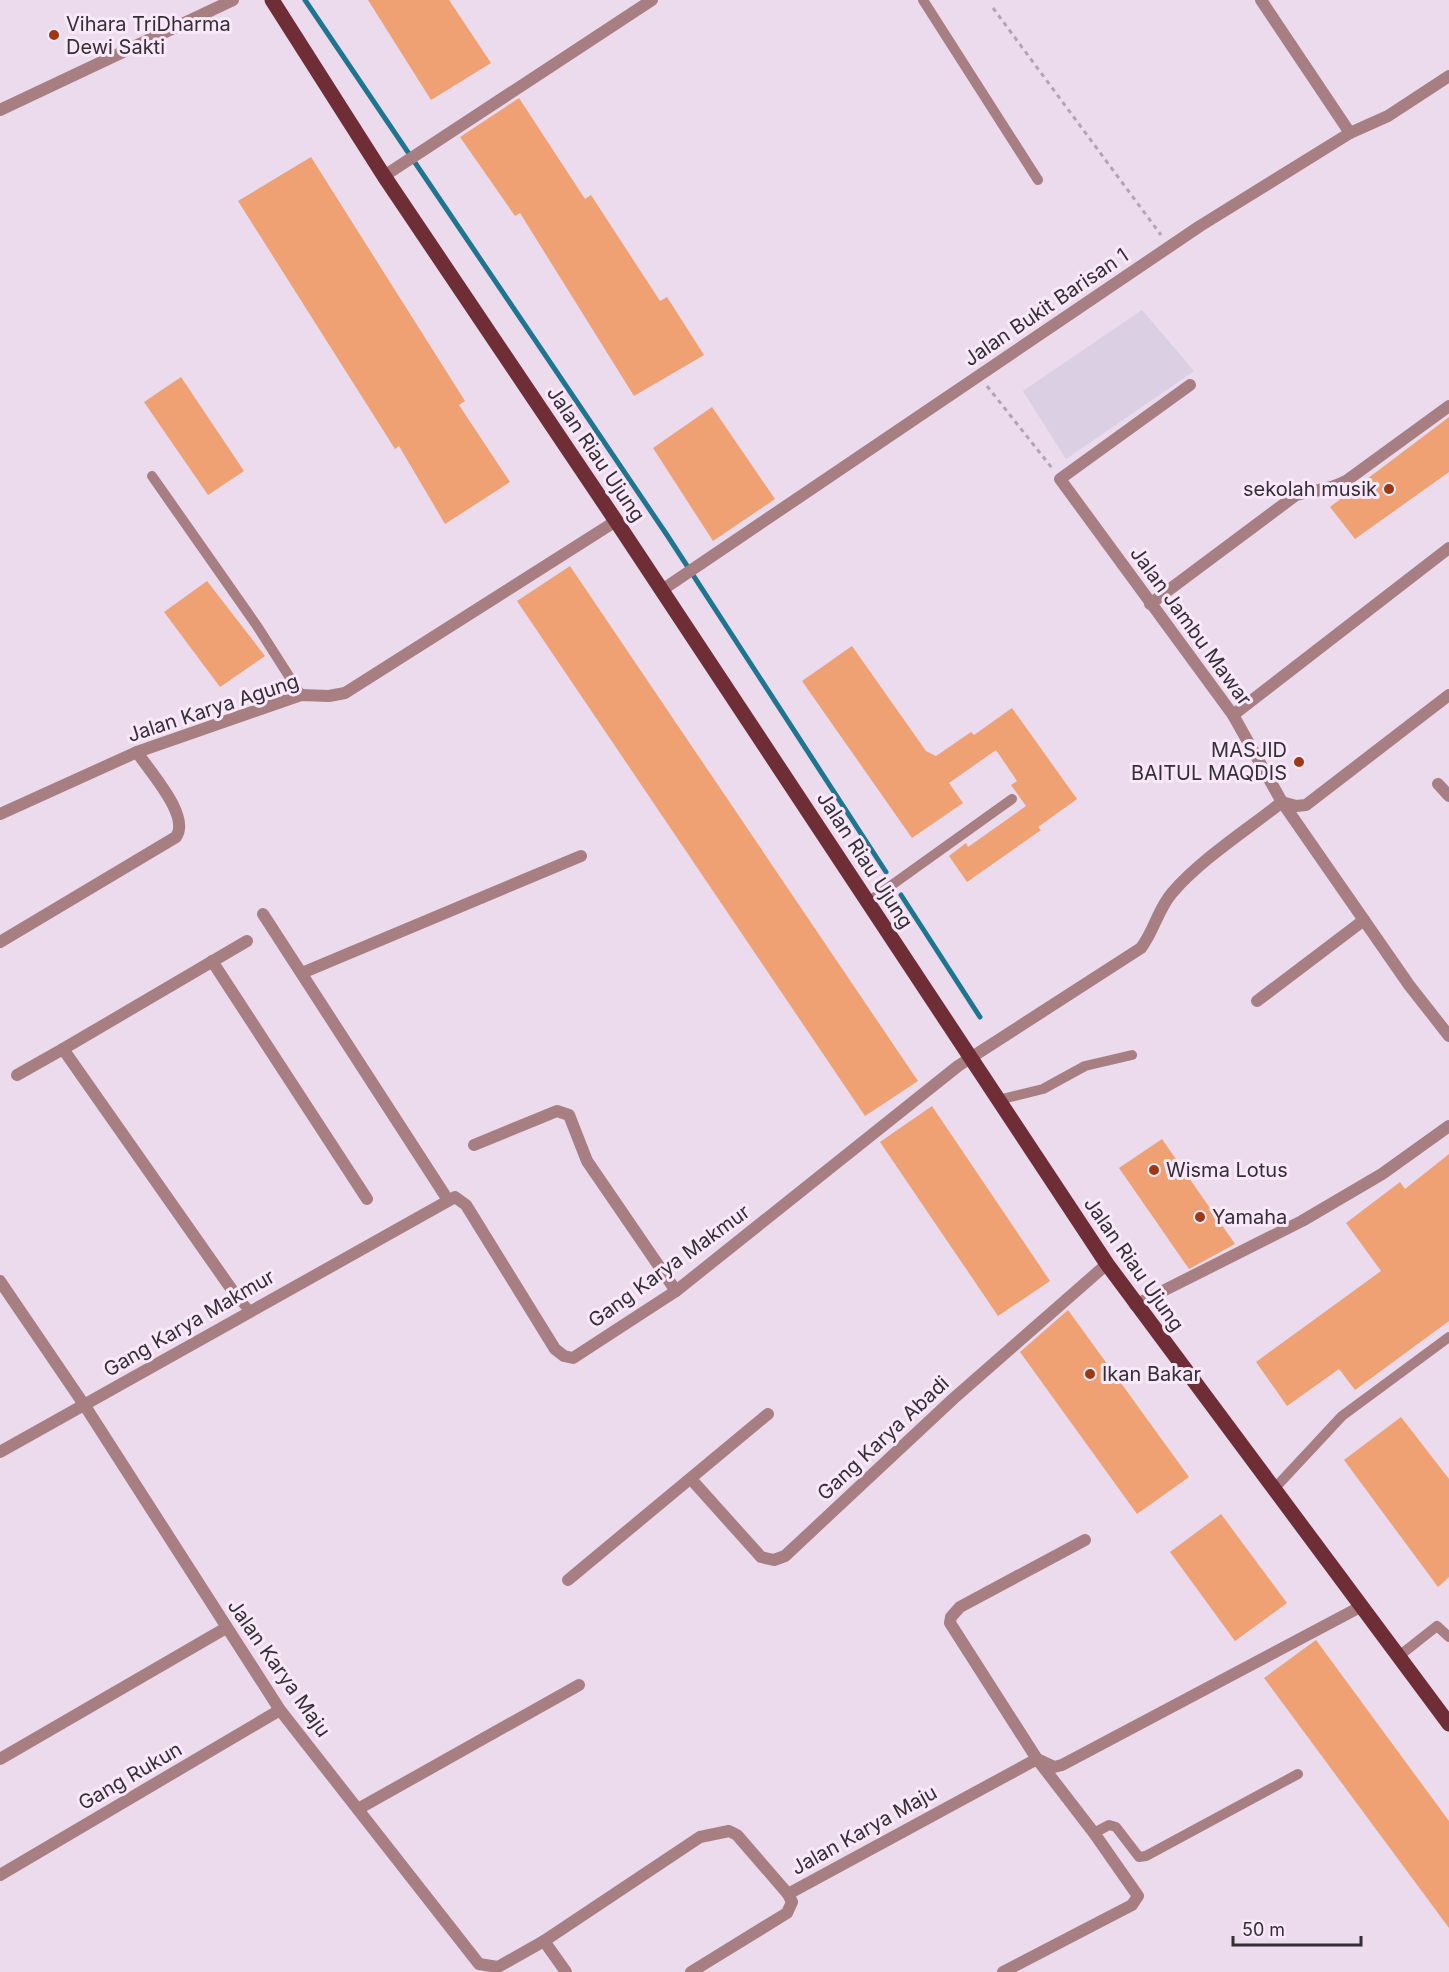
<svg xmlns="http://www.w3.org/2000/svg" width="1449" height="1972" font-family="Inter,sans-serif">
	<style>
		.industrial { fill: #dacfe3 }
		.lines { fill: none; stroke-linecap: round; stroke-linejoin: round }
		.stream { stroke: #1e758f; stroke-width: 5 }
		.building { fill: #efa174 }
		.path { stroke: #b2a4b2; stroke-width: 3; stroke-dasharray: 4.5 4.5; stroke-linecap: butt }
		.lane { stroke: #a77f82; stroke-width: 10 }
		.street { stroke: #a77f82; stroke-width: 12 }
		.primary { stroke: #6f2d36; stroke-width: 15 }
		.poi-dot { fill: #9e3714; stroke: #f9e8fa; stroke-width: 2 }
		.labels { text-anchor: middle; dominant-baseline: central; stroke-width: 6; stroke-linejoin: round; paint-order: stroke }
		.poi-label { font-size: 20px; fill: #342e35; stroke: #f9e8fa; text-anchor: start }
		.street-label { font-size: 20px; fill: #342e35; stroke: #f9e8fa }
	</style>
	<rect width="100%" height="100%" fill="#ecdbec"/>
	<path class="industrial" d="M1142 310 1194 371 1066 459 1023 391Z"/>
	<g class="lines">
		<g class="stream">
			<path d="M305 0 667 535 886 872"/>
			<path d="M901 895 980 1017"/>
		</g>
	</g>
	<g class="building">
		<path d="M368 0H449L491 63 431 100Z"/>
		<path d="M519 98 585 199 591 195 660 301 667 297 704 355 634 396 520 213 515 216 460 137Z"/>
		<path d="M311 157 465 401 459 405 510 482 445 524 399 446 395 449 238 201Z"/>
		<path d="M181 377 244 471 208 495 144 402Z"/>
		<path d="M712 407 775 499 713 541 653 448Z"/>
		<path d="M1449 417V472L1355 539 1330 507Z"/>
		<path d="M570 566 918 1081 865 1116 517 601Z"/>
		<path d="M207 581 265 656 220 687 164 612Z"/>
		<path d="M852 646 926 751 936 756 971 732 974 735 1012 708 1077 799 1038 827 1041 830 967 882 949 856 966 843 968 847 1026 806 1011 785 1017 781 996 750 949 783 963 803 912 838 802 681Z"/>
		<path d="M932 1106 1050 1281 998 1316 880 1142Z"/>
		<path d="M1162 1139 1235 1244 1189 1269 1119 1168Z"/>
		<path d="M1449 1154V1321L1355 1390 1339 1369 1287 1406 1256 1362 1381 1271 1346 1223 1400 1182 1405 1189Z"/>
		<path d="M1068 1310 1189 1477 1137 1514 1020 1352Z"/>
		<path d="M1401 1417 1449 1479V1577L1438 1587 1344 1460Z"/>
		<path d="M1221 1514 1287 1603 1235 1641 1170 1552Z"/>
		<path d="M1316 1640 1449 1821V1928L1264 1678Z"/>
	</g>
	<g class="lines">
		<g class="path">
			<path d="M993 8 1161 235"/>
			<path d="M987 386 1052 468"/>
		</g>
		<g class="lane">
			<path d="M923 0 1038 180"/>
			<path d="M152 476 257 626 301 695"/>
			<path d="M868 902 1012 799"/>
			<path d="M998 1100 1043 1089 1085 1066 1132 1055"/>
			<path d="M237 1297 249 1310"/>
			<path d="M1274 1489 1342 1416 1449 1337"/>
			<path d="M1399 1656 1437 1626 1449 1637"/>
			<path d="M1094 1833 1109 1825 1116 1827 1139 1857 1146 1856 1298 1774"/>
		</g>
		<g class="street">
			<path d="M1261 0 1350 133"/>
			<path d="M0 110 233 0"/>
			<path d="M384 176 652 0"/>
			<path d="M1190 385 1060 479 1233 715 1282 802 1409 985 1449 1036"/>
			<path d="M662 590 1200 226 1350 133 1388 116 1449 76"/>
			<path d="M1150 604 1296 495C1314 490 1331 490 1346 481L1449 406"/>
			<path d="M1233 715 1449 548"/>
			<path d="M1438 784 1449 796"/>
			<path d="M0 814 137 752 301 695 329 696 345 693 616 521"/>
			<path d="M263 914 448 1200"/>
			<path d="M0 942 176 837C191 816 149 771 137 752"/>
			<path d="M212 961 367 1199"/>
			<path d="M302 973 581 856"/>
			<path d="M1257 1001 1364 920"/>
			<path d="M17 1075 63 1049"/>
			<path d="M474 1145 557 1111 569 1115 587 1161 676 1291"/>
			<path d="M0 1281 85 1406 280 1710 479 1964 498 1967 544 1941 700 1837 729 1831 737 1835 788 1894 1037 1759 1094 1833 1138 1896 1132 1905 1003 1972"/>
			<path d="M237 1297 63 1049 247 941"/>
			<path d="M1135 1305 1302 1221 1382 1174 1449 1126"/>
			<path d="M0 1452 455 1197 466 1205 555 1349 564 1356 573 1358 676 1291 958 1066 1141 948C1154 931 1158 909 1172 893 1201 859 1247 830 1282 802L1296 806 1306 805 1449 695"/>
			<path d="M691 1479 761 1557 774 1560 785 1556 953 1399 1107 1264"/>
			<path d="M1085 1540 960 1607 951 1617 950 1623 1037 1759 1054 1767 1062 1765 1362 1606"/>
			<path d="M568 1580 768 1414"/>
			<path d="M0 1759 226 1628"/>
			<path d="M358 1809 579 1685"/>
			<path d="M0 1875 280 1710"/>
			<path d="M544 1941 566 1972"/>
			<path d="M691 1972 787 1913 792 1902 788 1894"/>
		</g>
		<path class="primary" d="M272 0 384 176 616 521 1107 1264 1449 1724"/>
	</g>
	<g class="poi-dot">
		<circle cx="54" cy="35" r="6"/>
		<circle cx="1389" cy="489" r="6"/>
		<circle cx="1299" cy="762" r="6"/>
		<circle cx="1154" cy="1170" r="6"/>
		<circle cx="1200" cy="1217" r="6"/>
		<circle cx="1090" cy="1374" r="6"/>
	</g>
	<g class="labels">
		<g class="poi-label">
			<text x="66" y="24">Vihara TriDharma<tspan x="66" dy="23">Dewi Sakti</tspan></text>
			<text x="1377" y="489" text-anchor="end">sekolah musik</text>
			<text x="1287" y="750" text-anchor="end">MASJID<tspan x="1287" dy="23">BAITUL MAQDIS</tspan></text>
			<text x="1166" y="1170">Wisma Lotus</text>
			<text x="1212" y="1217">Yamaha</text>
			<text x="1102" y="1374">Ikan Bakar</text>
		</g>
		<g class="street-label">
			<text transform="translate(1046 307) rotate(-34)">Jalan Bukit Barisan 1</text>
			<text transform="translate(596 454) rotate(56)">Jalan Riau Ujung</text>
			<text transform="translate(1191 626) rotate(54)">Jalan Jambu Mawar</text>
			<text transform="translate(213 708) rotate(-18)">Jalan Karya Agung</text>
			<text transform="translate(865 860) rotate(57)">Jalan Riau Ujung</text>
			<text transform="translate(1134 1264) rotate(55)">Jalan Riau Ujung</text>
			<text transform="translate(669 1266) rotate(-36)">Gang Karya Makmur</text>
			<text transform="translate(189 1323) rotate(-30)">Gang Karya Makmur</text>
			<text transform="translate(883 1438) rotate(-43)">Gang Karya Abadi</text>
			<text transform="translate(279 1668) rotate(55)">Jalan Karya Maju</text>
			<text transform="translate(130 1776) rotate(-30)">Gang Rukun</text>
			<text transform="translate(864 1830) rotate(-29)">Jalan Karya Maju</text>
		</g>
	</g>
	<path d="M1233 1936v9h128v-9" fill="none" stroke="#342e35" stroke-width="3"/>
	<text x="1242" y="1936" font-size="18" fill="#342e35" stroke="#f9e8fa" stroke-width="4.5" paint-order="stroke">50 m</text>
</svg>
